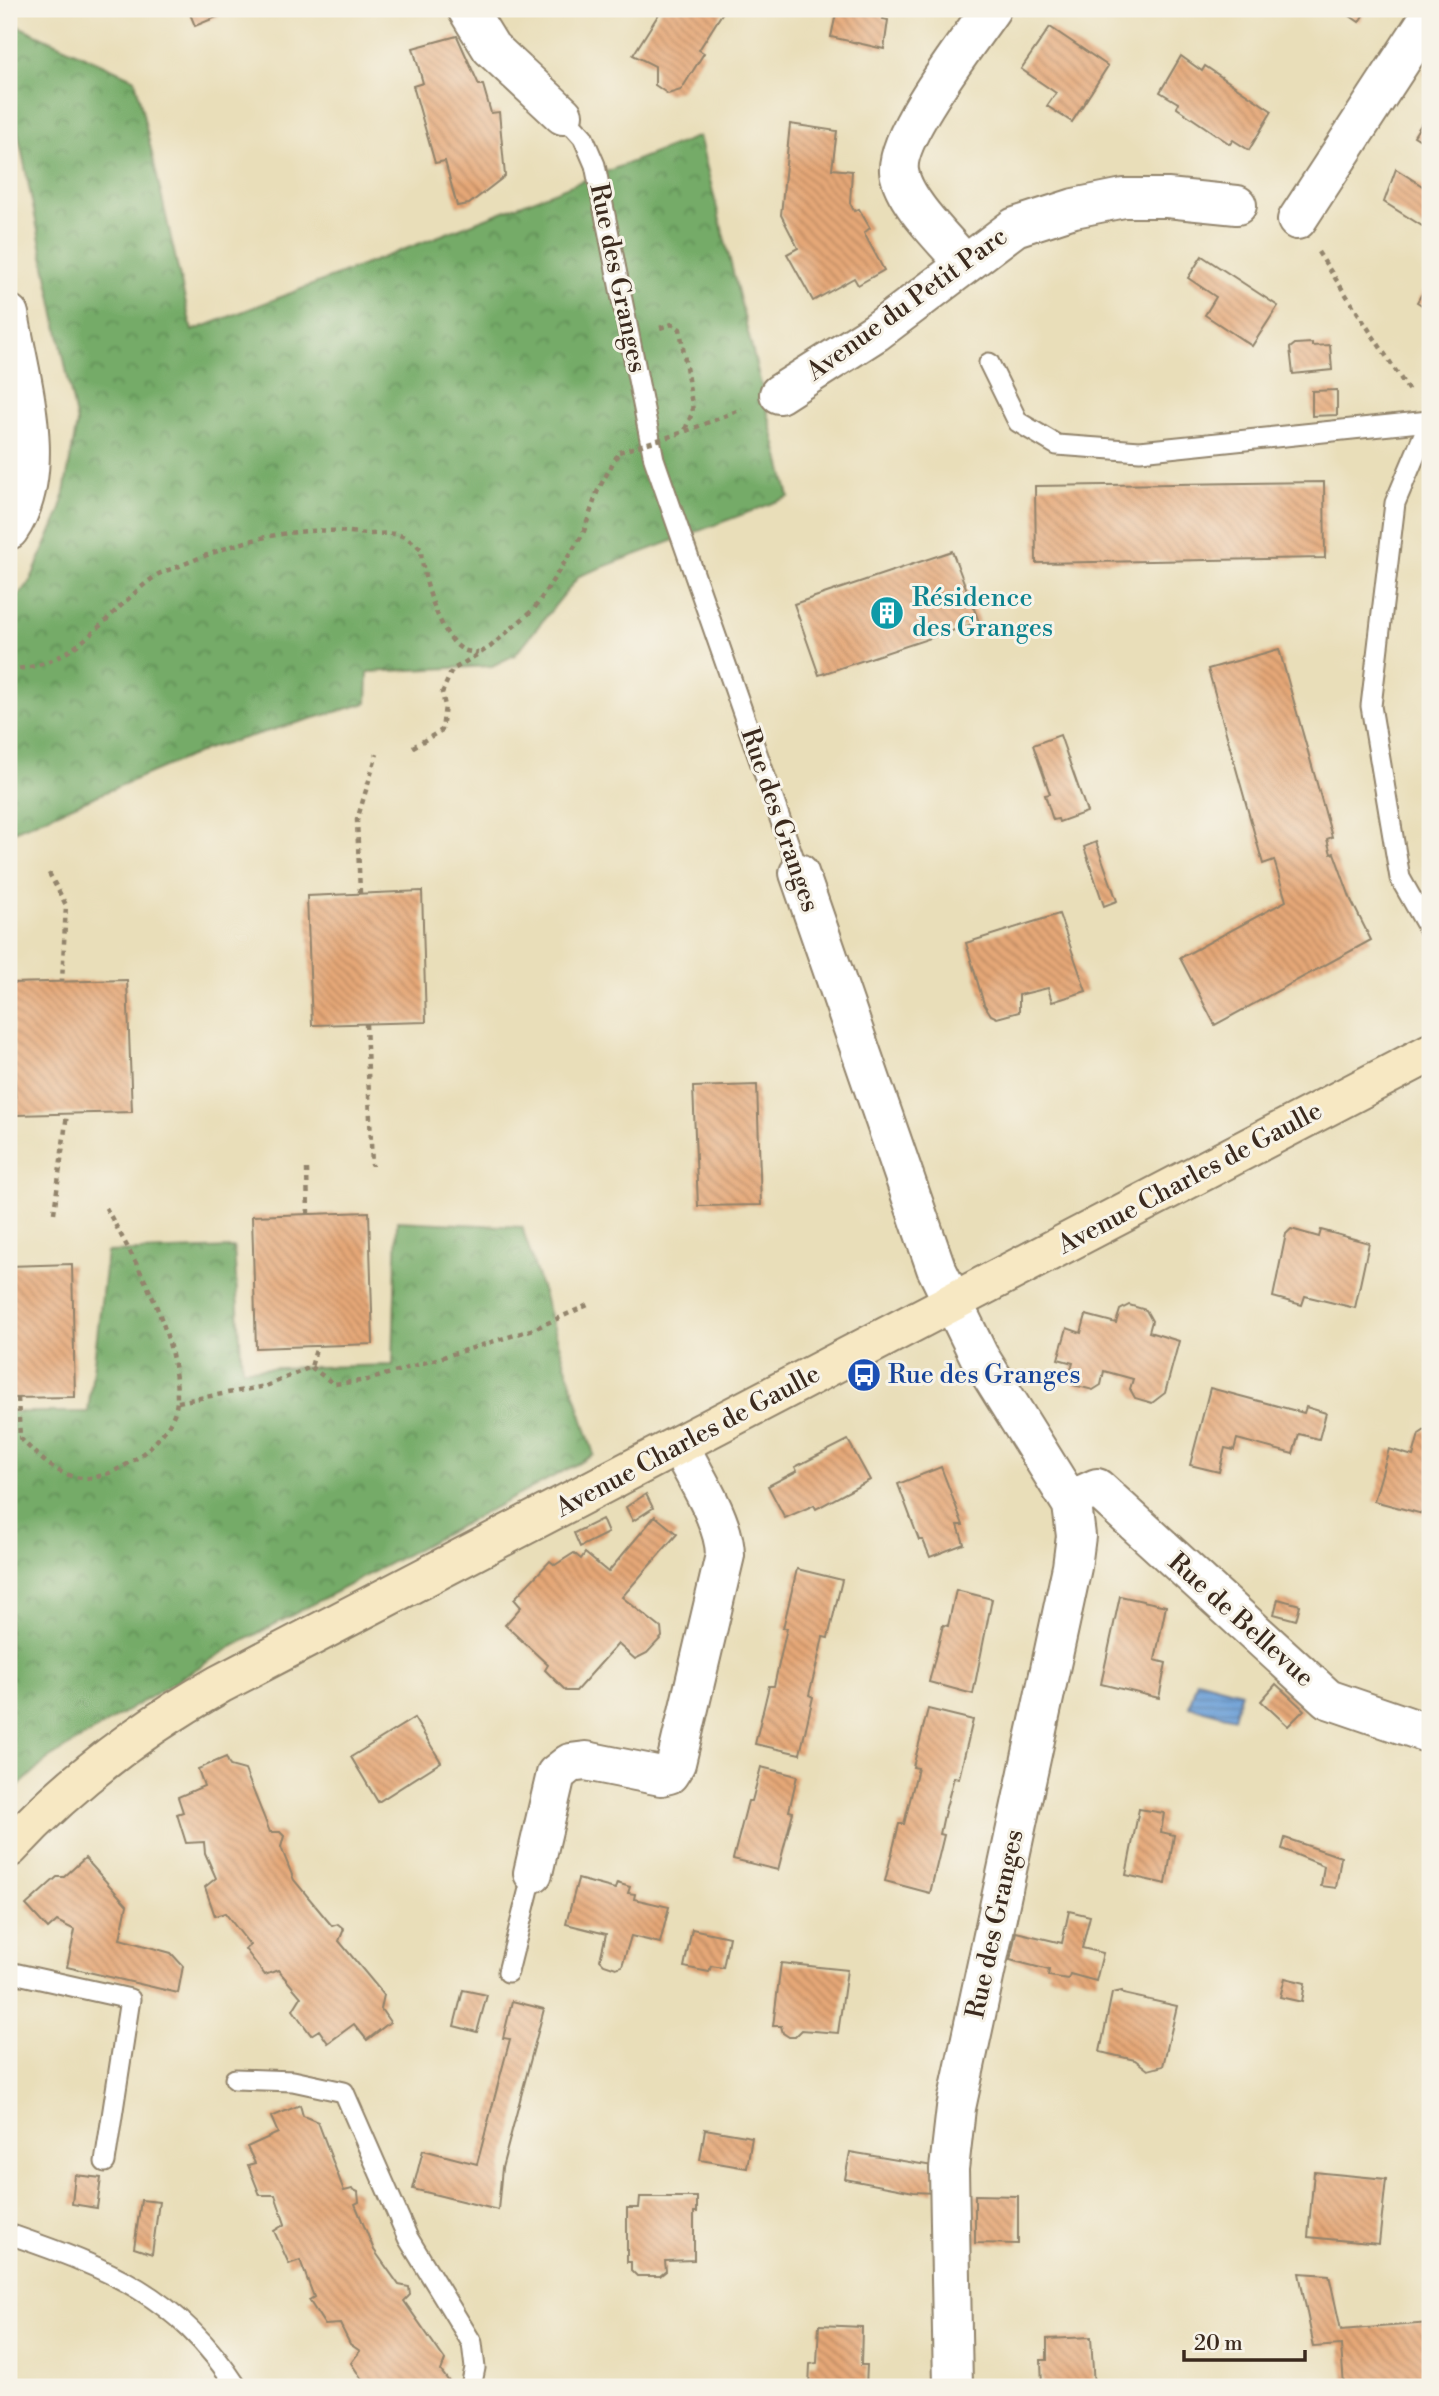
<svg xmlns="http://www.w3.org/2000/svg" width="1439" height="2396" font-family="'Libre Bodoni',serif">
	<style>
		.forest { fill: url(#forest-crowns); stroke: #586a43; stroke-width: 2 }
		.water { fill: url(#water-rules); stroke: #53647a; stroke-width: 2 }
		.building { fill: url(#building-back-hatch) }
		.lines { fill: none; stroke-linecap: round; stroke-linejoin: round }
		.lane-casing { stroke: #92846c; stroke-width: 23 }
		.street-casing { stroke: #92846c; stroke-width: 42 }
		.secondary-casing { stroke: #92846c; stroke-width: 42 }
		.path { stroke: #92846c; stroke-width: 4.5; stroke-dasharray: 5 5; stroke-linecap: butt }
		.lane { stroke: #fff; stroke-width: 19 }
		.street { stroke: #fff; stroke-width: 38 }
		.secondary { stroke: #f7e8c3; stroke-width: 38 }
		.path-bridge { stroke: #92846c; stroke-width: 4.5; stroke-dasharray: 5 5; stroke-linecap: butt }
		.labels { text-anchor: middle; dominant-baseline: central; stroke-width: 6; stroke-linejoin: round; paint-order: stroke }
		.street-label { font-size: 26px; fill: #3b2a1e; stroke: #f7f3e8 }
		.culture-label { font-size: 26px; fill: #0d838f; stroke: #f7f3e8; text-anchor: start }
		.transit-label { font-size: 26px; fill: #164399; stroke: #f7f3e8; text-anchor: start }
	</style>
	<defs>
		<pattern id="forest-crowns" width="20" height="18" patternUnits="userSpaceOnUse" patternTransform="scale(1.75)"><rect width="20" height="18" fill="#74ab68"/><path d="M2 6a3 3 0 1 1 6 0M12 15a3 3 0 1 1 6 0" fill="none" stroke="#608b55"/></pattern>
		<pattern id="water-rules" width="6" height="5" patternUnits="userSpaceOnUse" patternTransform="scale(1.75)"><rect width="6" height="5" fill="#6b9fd7"/><path d="M0 2.5h6" fill="none" stroke="#5982ae"/></pattern>
		<pattern id="building-back-hatch" width="6" height="6" patternUnits="userSpaceOnUse" patternTransform="scale(1.75)"><rect width="6" height="6" fill="#e5a777"/><path d="M-1 5l2 2M0 0l6 6M5-1l2 2" fill="none" stroke="#bb8861"/></pattern>
	</defs>
	<rect width="100%" height="100%" fill="#f7f3e8"/>
	<filter id="ink" filterUnits="userSpaceOnUse"><feTurbulence type="fractalNoise" baseFrequency=".0143" numOctaves="2"/><feDisplacementMap in="SourceGraphic" scale="14" xChannelSelector="R" yChannelSelector="G"/><feConvolveMatrix kernelMatrix="1 2 1 2 8 2 1 2 1" color-interpolation-filters="sRGB"/></filter>
	<filter id="wash" filterUnits="userSpaceOnUse"><feTurbulence type="fractalNoise" baseFrequency=".00686" numOctaves="4" result="noise"/><feDisplacementMap in="SourceGraphic" scale="28" xChannelSelector="R" yChannelSelector="G"/><feGaussianBlur stdDeviation="1.57" result="paint"/><feColorMatrix in="noise" values="0 0 0 0 0 0 0 0 0 0 0 0 0 0 0 0 0 1.4 0 .05"/><feComposite in="paint" operator="in"/></filter>
	<g filter="url(#wash)">
		<rect width="100%" height="100%" fill="#e9deb9"/>
		<g class="forest">
			<path d="M9 22 135 79 192 331 699 136 789 497 579 576 515 655 492 666 368 672 367 703 209 748 9 833V606L30 582 61 509 77 423 9 88Z"/>
			<path d="M397 1221 522 1227 594 1455 232 1647 48 1759 9 1795V1412H88L107 1252 234 1248 242 1369 393 1365Z"/>
		</g>
		<path class="water" d="M1197 1680 1241 1692 1234 1718 1189 1706Z"/>
		<g id="blocks">
			<g class="building">
				<path d="M188 9H236L195 26Z"/>
				<path d="M489 9H508L496 16Z"/>
				<path d="M662 9H719L723 12 699 50 704 53 681 90 668 94 655 85V66L633 55Z"/>
				<path d="M837 9H886L883 19 888 20 884 49 831 37Z"/>
				<path d="M1340 9H1367L1359 22Z"/>
				<path d="M1050 27 1108 66 1072 122 1047 106 1056 93 1021 69Z"/>
				<path d="M457 36 479 85H483L491 113 499 112 505 176 469 204 457 206 445 161 435 163 413 86 423 83 413 48Z"/>
				<path d="M1181 56 1202 71 1205 66 1272 111 1249 150 1233 140 1230 144 1177 108 1178 103 1160 92Z"/>
				<path d="M1430 63V78L1423 74Z"/>
				<path d="M1430 110V146L1414 136Z"/>
				<path d="M790 124 837 131 832 169 852 171 850 203 854 211 859 209 870 228 864 233 884 270 858 285 854 278 813 301 787 254 798 248 781 215Z"/>
				<path d="M1396 169 1430 191V231L1384 202Z"/>
				<path d="M1202 256 1278 306 1252 346 1205 315 1216 297 1188 278Z"/>
				<path d="M1430 281V310L1417 302Z"/>
				<path d="M1312 343V346L1330 345 1332 370 1293 374 1290 348 1295 344Z"/>
				<path d="M1337 390V415L1312 416V391Z"/>
				<path d="M1324 482 1325 558 1036 563 1035 486Z"/>
				<path d="M952 551 979 622 819 675 794 604Z"/>
				<path d="M1279 649 1332 837 1327 839 1331 854 1334 853 1351 900 1371 940 1215 1025 1180 958 1286 901 1274 860 1263 864 1208 669Z"/>
				<path d="M1060 735 1087 812 1059 822 1058 819 1053 820 1045 795 1050 794 1033 745Z"/>
				<path d="M1096 842 1117 901 1104 906 1084 847Z"/>
				<path d="M422 891 426 1022 312 1025 307 896Z"/>
				<path d="M1059 914 1086 991 1052 1002 1048 988 1019 995V1012L997 1018 991 1015 984 1004 966 943Z"/>
				<path d="M127 980 132 1112 16 1115 11 983Z"/>
				<path d="M757 1085 761 1205 698 1206 693 1087Z"/>
				<path d="M369 1212 373 1344 256 1348 252 1216Z"/>
				<path d="M1291 1229 1319 1237 1321 1230 1369 1243 1355 1308 1305 1296 1302 1305 1273 1297 1286 1234Z"/>
				<path d="M72 1264 75 1397 9 1398V1266Z"/>
				<path d="M1129 1305 1146 1310 1152 1321 1149 1332 1179 1341 1165 1393 1152 1403 1135 1398 1130 1389 1133 1379 1104 1371 1101 1385 1093 1390 1073 1385 1069 1376 1073 1363 1058 1359 1067 1328 1081 1333 1086 1315 1116 1323 1120 1310Z"/>
				<path d="M1210 1388 1304 1413 1306 1407 1326 1413 1319 1439 1299 1434 1293 1454 1237 1439 1234 1450 1225 1448 1219 1472 1190 1465Z"/>
				<path d="M1428 1428 1430 1429V1516L1374 1501 1389 1449 1413 1456 1419 1434Z"/>
				<path d="M848 1440 870 1480 816 1509 814 1505 785 1518 768 1486 797 1471 795 1467Z"/>
				<path d="M941 1467 963 1525H958L964 1544 930 1557 923 1540H919L898 1484Z"/>
				<path d="M646 1494 653 1508 633 1521 626 1507Z"/>
				<path d="M655 1516 677 1534 622 1597 661 1628 662 1637 647 1653 635 1659 618 1644 576 1691H566L545 1670 548 1665 505 1625 521 1607 514 1599 550 1561 555 1565 574 1553 581 1559 585 1553 608 1572Z"/>
				<path d="M602 1519 608 1533 580 1547 574 1533Z"/>
				<path d="M797 1569 842 1580 828 1638 823 1637 819 1655 809 1695 813 1697 800 1754 755 1744 769 1686H774L778 1668 787 1628H783Z"/>
				<path d="M956 1590 992 1599 973 1694 929 1682 943 1625 948 1626Z"/>
				<path d="M1120 1596 1166 1606 1155 1660 1166 1663 1159 1698 1101 1684Z"/>
				<path d="M1278 1599 1300 1605 1296 1620 1274 1614Z"/>
				<path d="M1276 1684 1304 1710 1288 1726 1261 1701Z"/>
				<path d="M928 1709 973 1720 959 1778 954 1777 944 1815 940 1834 944 1835 930 1893 885 1881 899 1824H904L918 1768 913 1767Z"/>
				<path d="M414 1718 441 1762 378 1802 351 1757Z"/>
				<path d="M226 1757 230 1766 245 1770 270 1832H280L284 1836 281 1847 294 1880 332 1926 338 1924 344 1929 339 1941 384 1995 381 2009 390 2022 367 2040 354 2024 328 2043 319 2030 311 2035 293 2010 301 1997 278 1970 265 1975 245 1949 250 1945 225 1913 215 1916 205 1887 216 1878 205 1853 204 1842 186 1843 177 1814 183 1812 178 1797 204 1786 198 1769Z"/>
				<path d="M761 1767 797 1776 789 1811 793 1812 778 1870 733 1859 748 1801H752Z"/>
				<path d="M1139 1809 1164 1813 1161 1832 1174 1835 1166 1884 1126 1875Z"/>
				<path d="M1285 1838 1341 1857 1336 1888 1321 1886 1324 1866 1282 1849Z"/>
				<path d="M85 1858 127 1905 120 1939 171 1953 183 1966 178 1993 67 1967 75 1930 57 1921 48 1929 26 1905 57 1877H64Z"/>
				<path d="M578 1879 615 1889 617 1883 630 1887 628 1893 635 1894 634 1899 669 1907 660 1943 631 1936 622 1966 616 1968 604 1964 600 1960 606 1934 566 1924Z"/>
				<path d="M1069 1911 1090 1916 1082 1948 1103 1953 1096 1981 1070 1974 1068 1979 1048 1976 1049 1970 1010 1960 1016 1932 1062 1943Z"/>
				<path d="M692 1929 729 1937 723 1968 711 1966 709 1972 684 1967Z"/>
				<path d="M781 1963 847 1970 838 2033 802 2030 795 2037H789L783 2033 781 2026H773Z"/>
				<path d="M1285 1978 1305 1983 1302 2002 1280 1997Z"/>
				<path d="M463 1990 487 1995 477 2032 454 2026Z"/>
				<path d="M1122 1991 1123 1994 1177 2006 1163 2066 1148 2070 1135 2060 1100 2052 1112 1993Z"/>
				<path d="M512 2001 544 2009 502 2168 498 2210 413 2189 423 2150 477 2164 510 2039 503 2038Z"/>
				<path d="M300 2105 303 2116 318 2122 344 2191 352 2189 358 2192 359 2202 355 2204 374 2250 399 2285 409 2287 410 2295 404 2301 445 2360 441 2371 450 2383 445 2387H417L415 2384 410 2387 377 2385 367 2387 351 2363 360 2351 350 2344 340 2324 325 2325 309 2300 314 2297 300 2260 289 2264 274 2231 285 2224 275 2195H260L248 2165 255 2163 247 2147 278 2133 271 2117Z"/>
				<path d="M705 2129 752 2137 747 2168 700 2160Z"/>
				<path d="M850 2152 933 2166 934 2193 914 2192 845 2179Z"/>
				<path d="M1314 2172 1386 2179 1379 2244 1308 2237Z"/>
				<path d="M75 2175 101 2178 97 2208 72 2204Z"/>
				<path d="M975 2195 1018 2196V2244L975 2243Z"/>
				<path d="M640 2197H697V2212H694V2260L665 2261 666 2271 660 2276H637L631 2270V2262H627V2208H639Z"/>
				<path d="M141 2200 159 2202 152 2254 134 2248Z"/>
				<path d="M1299 2273 1329 2275 1341 2330 1430 2323V2387H1344L1341 2345 1314 2347Z"/>
				<path d="M819 2325 862 2327 861 2365H867L866 2387H809L810 2364 817 2363Z"/>
				<path d="M1091 2337 1094 2387H1042L1041 2360H1047V2339Z"/>
				<path d="M9 2380H13L17 2387H9Z"/>
			</g>
		</g>
	</g>
	<g filter="url(#ink)">
		<use href="#blocks" fill-opacity="0" stroke="#92846c" stroke-width="2"/>
		<g class="lines">
			<g class="lane-casing">
				<g id="lane">
					<path d="M563 115 583 137 595 165 654 459 799 873"/>
					<path d="M989 363 1018 422 1057 445 1140 451 1429 421"/>
					<path d="M1430 420 1395 503 1371 706 1400 878 1430 931"/>
					<path d="M9 1972 130 1999 105 2162"/>
					<path d="M508 1972 533 1873"/>
					<path d="M235 2079 293 2081 344 2092 408 2238 472 2343 475 2368 471 2387"/>
					<path d="M9 2234C110 2269 176 2294 237 2387"/>
				</g>
			</g>
			<g class="street-casing">
				<g id="street">
					<path d="M467 9 491 48 563 115"/>
					<path d="M1297 220 1430 16"/>
					<path d="M964 263C945 240 903 201 899 171 895 135 969 41 991 9"/>
					<path d="M9 314C20 379 50 472 9 530"/>
					<path d="M779 394 876 332 1015 227 1074 208 1124 198H1167L1237 205"/>
					<path d="M799 873 936 1268 979 1356 1072 1505 1076 1536 1072 1567 956 2108 949 2169 953 2387"/>
					<path d="M1070 1500 1097 1488 1328 1699 1430 1734"/>
					<path d="M533 1873 556 1774 570 1763 586 1761 661 1776 669 1774 676 1763 725 1555C725 1521 694 1476 679 1445"/>
				</g>
			</g>
			<g class="secondary-casing">
				<path id="secondary" d="M9 1848C70 1782 142 1728 220 1684L1430 1053"/>
			</g>
			<g class="path">
				<path d="M1318 252 1409 391"/>
				<path d="M660 328 672 324 680 329 693 411 684 432 742 409"/>
				<path d="M9 669C77 669 107 610 157 575 165 570 174 569 182 565 239 541 295 524 357 533 387 537 395 525 421 549 421 573 439 636 462 649 466 652 474 652 478 653"/>
				<path d="M413 747 442 730 445 706 442 693 452 670 490 647 534 609 583 534 598 490 619 452"/>
				<path d="M49 873 66 905 62 981"/>
				<path d="M360 893 357 820 377 754"/>
				<path d="M366 1024 372 1166"/>
				<path d="M307 1169 308 1214"/>
				<path d="M54 1213 67 1114"/>
				<path d="M311 1367 334 1384 368 1380 534 1329 590 1304"/>
				<path d="M18 1398 20 1438C38 1456 55 1475 82 1478 117 1481 177 1436 177 1399 177 1329 137 1265 105 1206"/>
				<path d="M178 1402 266 1386 311 1367 317 1346"/>
				<path d="M9 1438H20"/>
			</g>
			<use href="#lane" class="lane"/>
			<use href="#street" class="street"/>
			<use href="#secondary" class="secondary"/>
			<path class="path-bridge" d="M619 452 684 432"/>
		</g>
	</g>
	<defs>
		<g id="building-disc" transform="scale(1.75)"><circle r="9.5" fill="#0f9aa8" stroke="#f7f3e8"/><path d="M-4-6H4V6H1V3H-1V6H-4ZM-2.5-4.3h1.7v1.8h-1.7ZM.8-4.3h1.7v1.8H.8ZM-2.5-1h1.7V.8h-1.7ZM.8-1h1.7V.8H.8Z" fill="#fff"/></g>
		<g id="bus-disc" transform="scale(1.75)"><circle r="9.5" fill="#1a4fb4" stroke="#f7f3e8"/><path d="M-5-6H5V4H4V6H2V4H-2V6H-4V4H-5ZM-3.5-4V0h7V-4ZM-3.5 1.2v1.5H-2V1.2ZM2 1.2v1.5H3.5V1.2Z" fill="#fff"/></g>
	</defs>
	<g fill-rule="evenodd">
		<use href="#building-disc" x="887" y="613"/>
		<use href="#bus-disc" x="864" y="1375"/>
	</g>
	<g class="labels">
		<g class="street-label">
			<text transform="translate(618 278) rotate(78)">Rue des Granges</text>
			<text transform="translate(907 304) rotate(-36)">Avenue du Petit Parc</text>
			<text transform="translate(780 820) rotate(71)">Rue des Granges</text>
			<text transform="translate(1190 1178) rotate(-28)">Avenue Charles de Gaulle</text>
			<text transform="translate(688 1441) rotate(-28)">Avenue Charles de Gaulle</text>
			<text transform="translate(1241 1620) rotate(42)">Rue de Bellevue</text>
			<text transform="translate(995 1924) rotate(-78)">Rue des Granges</text>
		</g>
		<g class="culture-label">
			<text x="912" y="598">Résidence<tspan x="912" dy="30">des Granges</tspan></text>
		</g>
		<g class="transit-label">
			<text x="888" y="1375">Rue des Granges</text>
		</g>
	</g>
	<rect width="1439" height="2396" fill="none" stroke="#f7f3e8" stroke-width="35"/>
	<path d="M1184 2350v10h121v-10" fill="none" stroke="#3b2a1e" stroke-width="3.5"/>
	<text x="1194" y="2350" font-size="21" fill="#3b2a1e" stroke="#f7f3e8" stroke-width="5" paint-order="stroke">20 m</text>
</svg>
